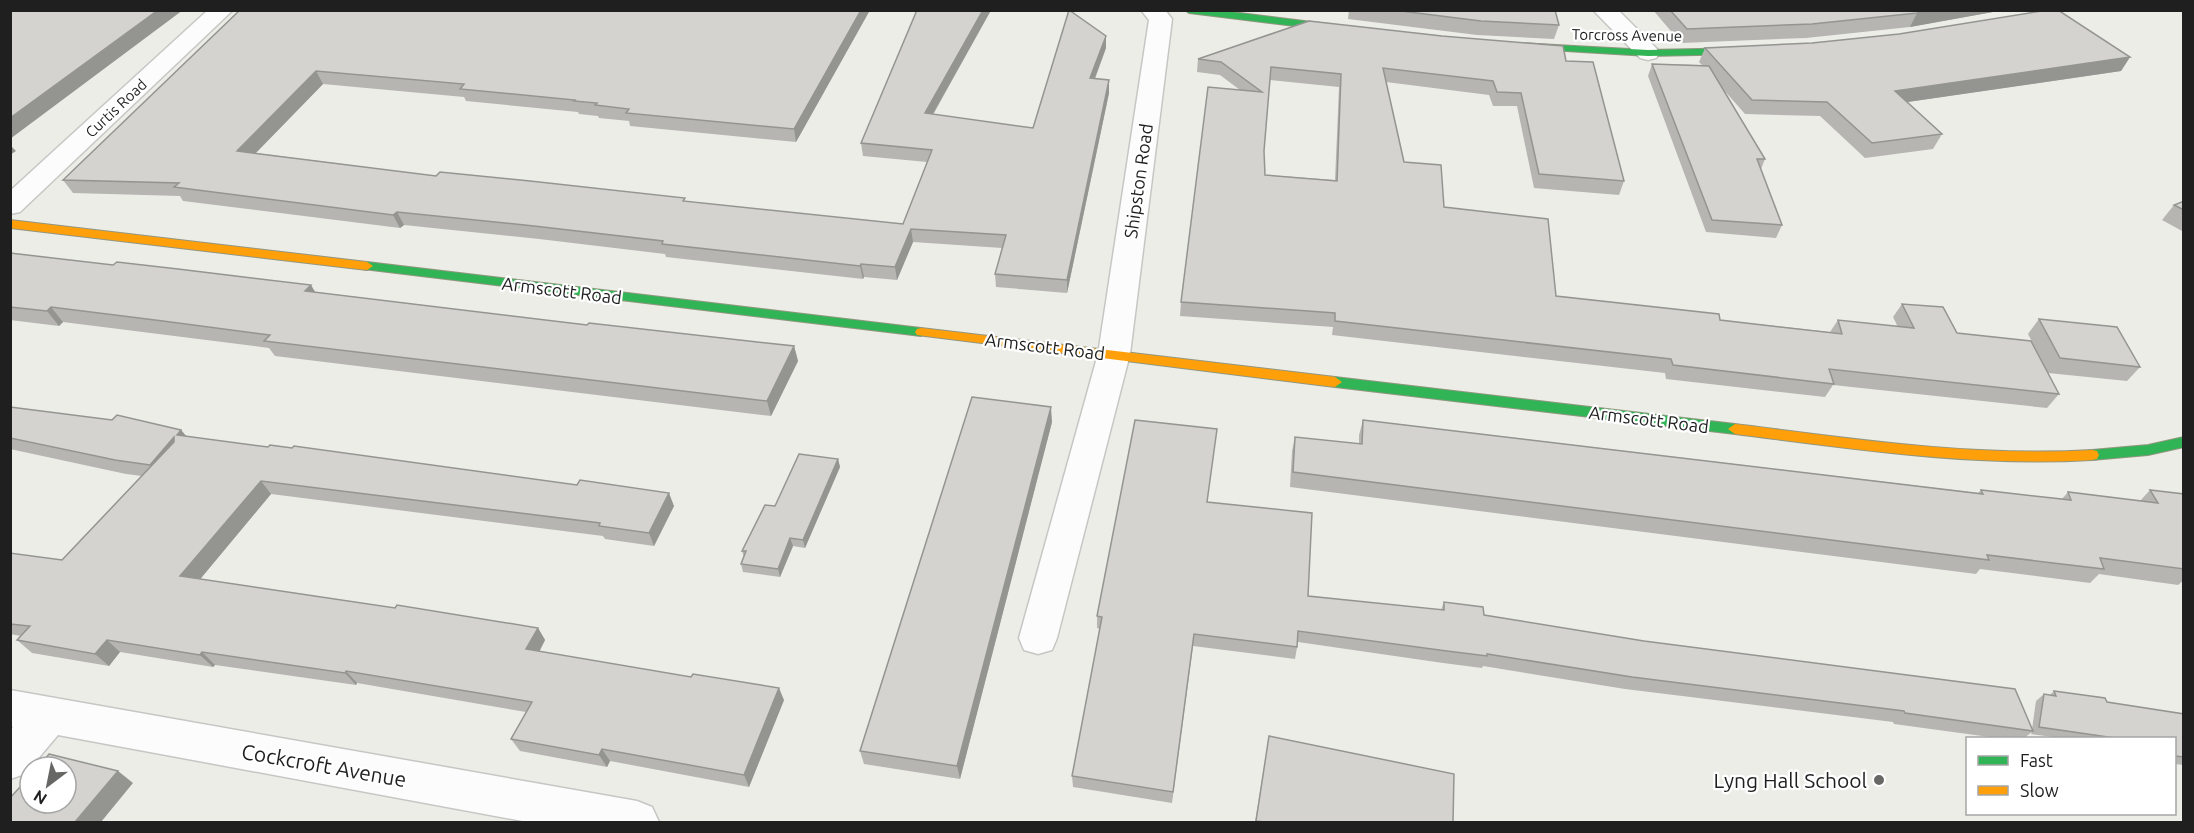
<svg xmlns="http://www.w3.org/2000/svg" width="2194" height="833" font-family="Ubuntu,sans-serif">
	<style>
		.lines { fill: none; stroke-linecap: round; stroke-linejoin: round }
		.street-casing { stroke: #c6c6c4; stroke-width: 3 }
		.fast-casing { stroke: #929780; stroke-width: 2 }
		.slow-casing { stroke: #929780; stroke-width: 2 }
		.street { fill: #fcfcfc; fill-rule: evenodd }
		.fast { fill: #30b455; fill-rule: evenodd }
		.slow { fill: #ff9f0a; fill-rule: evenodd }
		.wall { fill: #b6b5b2; fill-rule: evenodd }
		.shaded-wall { fill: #949491 }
		.building { fill: #d4d3cf; stroke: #949491; stroke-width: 1.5; fill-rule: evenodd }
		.poi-dot { fill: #676765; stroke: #fff; stroke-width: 2 }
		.labels { text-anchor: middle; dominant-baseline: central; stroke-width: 4.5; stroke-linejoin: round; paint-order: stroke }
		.far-street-label { font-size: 15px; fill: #1f1f1f; stroke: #fff }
		.street-label { font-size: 18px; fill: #1f1f1f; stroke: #fff }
		.near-street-label { font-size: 21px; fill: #1f1f1f; stroke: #fff }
		.near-poi-label { font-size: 21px; fill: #1f1f1f; stroke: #fff; text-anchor: end }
	</style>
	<rect width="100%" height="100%" fill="#edede8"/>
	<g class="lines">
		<g class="street-casing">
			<g id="street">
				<path d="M208 10H233L20 212 10 214V191Z"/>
				<path d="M1141 10H1165L1172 19 1130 354 1057 638 1052 650 1038 654 1024 650 1019 638 1098 354 1149 20Z"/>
				<path d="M1593 10H1618L1656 48 1660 53 1656 58 1648 60 1640 58Z"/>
				<path d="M10 690 637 801 652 807 659 822H528L58 735 25 774 10 779V730L13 727 10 726Z"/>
			</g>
		</g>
		<g class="fast-casing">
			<g id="fast">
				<path d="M1185 10H1216L1344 26 1349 29 1344 32 1189 13Z"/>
				<path d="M1520 43 1648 50 1748 48 1753 51 1748 54 1648 56 1517 48 1515 46Z"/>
				<path d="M367 262 921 328 927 332 921 336 363 269 361 266Z"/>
				<path d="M1335 377 1735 424 1742 429 1735 434 1335 387 1328 382Z"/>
				<path d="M2184 437V447L2148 455 2092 460 2087 459 2085 455 2087 451 2092 450 2148 445Z"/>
			</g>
		</g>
		<g class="slow-casing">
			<g id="slow">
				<path d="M10 220 367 262 373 266 367 270 10 228Z"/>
				<path d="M921 328 1335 377 1342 382 1335 387 917 335 915 332 917 329Z"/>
				<path d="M1735 424C1854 439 1972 457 2092 450L2097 451 2099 455 2097 459 2092 460C1972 467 1854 449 1735 434L1728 429Z"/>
			</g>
		</g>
		<use href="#street" class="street"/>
		<use href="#fast" class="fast"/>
		<use href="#slow" class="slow"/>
	</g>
	<g class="wall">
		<path d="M240 10H870L796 142 630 126 629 121 599 118 598 116 579 114 578 112 466 101 464 97 323 84 256 153 436 176 903 224 927 162 863 156 861 143 917 10H990V12L933 115 1033 128 1106 48 1095 79 1109 93 1067 293 996 287 995 274 1002 248 913 242 897 280 864 277 863 279 666 257 665 254 539 239 404 225 400 228 183 201 180 196 73 193 63 180Z"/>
		<path d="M1349 10H1555L1559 25 1554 39 1477 35 1348 19Z"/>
		<path d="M1653 10H2004L1910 27 1806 38 1681 43Z"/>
		<path d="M1705 48 2130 57 2121 71 1907 102 1942 134 1933 149 1865 158 1820 116 1745 114 1723 89 1765 159 1761 169 1782 225 1776 238 1706 232 1648 76 1652 64 1702 65 1699 62Z"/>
		<path d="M1198 59 1566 61 1624 181 1619 195 1534 188 1517 106H1493L1489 95 1386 82 1404 162 1444 207 1556 296 1720 320 1830 332 1838 320 1898 327 1893 317 1902 304 1957 333 2059 394 2047 408 1833 385 1825 397 1666 379 1665 373 1332 335 1333 327 1180 316 1181 302 1240 90 1220 75 1197 72ZM1270 80 1339 87 1335 180 1265 175 1264 151Z"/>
		<path d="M2184 201V232L2162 220 2174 205Z"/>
		<path d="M10 253 315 292 587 325 794 346 798 361 771 416 275 356 269 348 63 322 59 326 10 320Z"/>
		<path d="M2039 319 2140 367 2127 381 2048 373 2028 334Z"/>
		<path d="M10 407 181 430 186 436 674 506 654 546 605 539 603 536 271 494 200 579 395 608 538 628 545 640 539 652 784 700 749 787 610 761 607 767 520 751 511 739 526 712 357 683 356 685 215 665 213 667 120 652 109 666 32 653 17 640 21 636 10 634V553L62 560 142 476 126 474 10 449Z"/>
		<path d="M1363 420 1978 493 1981 490 2062 499 2068 492 2140 501 2150 490 2184 494V580L2178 585 2099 574 2090 583 1980 569 1976 574 1290 487 1292 451 1295 437 1359 444V435Z"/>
		<path d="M1052 422 960 779 864 764 860 751Z"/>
		<path d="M838 459 840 467 805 548 793 546 780 577 743 572 741 564 744 557 742 551 775 506Z"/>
		<path d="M1208 502 1308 596 1441 610 1444 602 1484 615 2032 729 2036 701 2044 694 2050 695 2054 691 2107 702 2184 714V765L2175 764V738H2061L2031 734 2032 732 2024 738H1997L1894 724 1893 722 1625 689 1483 666 1482 668 1443 663 1298 642 1295 659 1193 646 1172 803 1073 787 1072 776 1100 629 1097 628V616Z"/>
		<path d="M1269 736 1453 822H1255Z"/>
	</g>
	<g class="shaded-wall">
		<path d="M158 10H183L10 139V118Z"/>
		<path d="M861 10H870L796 142 794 129Z"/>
		<path d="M983 10H990V12L926 126 925 113Z"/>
		<path d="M1931 10H2004L1910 27 1917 13Z"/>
		<path d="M1106 36V48L1090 91V78Z"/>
		<path d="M2130 57 2121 71 1887 105 1895 91Z"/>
		<path d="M316 71 323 84 245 164 237 151Z"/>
		<path d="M1109 80V93L1067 293V280Z"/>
		<path d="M10 145 16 151 10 155Z"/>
		<path d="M397 212 404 225 400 228 393 215Z"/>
		<path d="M911 229 913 242 897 280 895 267Z"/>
		<path d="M861 264 864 277 863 279 860 266Z"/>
		<path d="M311 285 320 300 305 291Z"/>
		<path d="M51 307 63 322 59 326 47 311Z"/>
		<path d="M794 346 798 361 771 416 767 401Z"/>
		<path d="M1051 407 1052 422 960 779 957 766Z"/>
		<path d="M181 430 192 443 177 435Z"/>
		<path d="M174 437 185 451 161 478 150 465Z"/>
		<path d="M838 459 840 467 805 548 803 540Z"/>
		<path d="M261 481 271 494 192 589 180 576Z"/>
		<path d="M669 493 674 506 654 546 649 533Z"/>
		<path d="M790 538 793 546 780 577 778 569Z"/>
		<path d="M538 628 545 640 534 662 526 649Z"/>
		<path d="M107 640 120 652 109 666 95 654Z"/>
		<path d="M202 652 215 665 213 667 200 655Z"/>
		<path d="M346 671 357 683 356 685 345 673Z"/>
		<path d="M779 688 784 700 749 787 744 775Z"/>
		<path d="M602 749 610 761 607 767 599 755Z"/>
		<path d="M118 771 133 783 101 822H75Z"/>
	</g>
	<g class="building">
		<path d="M10 10H158L10 118Z"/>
		<path d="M240 10H861L794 129 626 113 629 109 595 105 597 103 574 101 575 100 460 89 464 84 316 71 237 151 436 176 440 172 530 181 685 198 683 201 903 224 932 150 861 143 917 10H983L925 113 1033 128 1069 10 1106 36 1090 78 1109 80 1067 280 995 274 1006 235 911 229 895 267 861 264 860 266 662 244 663 241 534 226 397 212 393 215 174 187 179 183 63 180Z"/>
		<path d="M1393 10H1555L1559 25 1481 21Z"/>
		<path d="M1670 10H1931L1917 13 1812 24 1687 29Z"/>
		<path d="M2048 10H2058L2130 57 1895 91 1942 134 1872 143 1827 102 1752 100 1705 48 1812 43 1899 34Z"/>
		<path d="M1309 21 1442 36 1563 46 1566 61 1593 62 1624 181 1539 174 1521 93 1497 92 1493 81 1383 68 1404 162 1441 165 1444 207 1548 219 1556 296 1719 314 1720 320 1842 334 1838 320 1914 328 1902 304 1943 307 1957 333 2031 341 2059 394 1829 369 1834 384 1673 365 1671 359 1335 321V313L1181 302 1208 87 1262 92 1221 62 1198 59ZM1271 67 1341 74 1337 181 1265 175 1264 151Z"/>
		<path d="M1652 64 1709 66 1765 159H1757L1782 225 1712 220Z"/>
		<path d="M2184 201V210L2174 205Z"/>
		<path d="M10 253 113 265 117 262 178 269 311 285 305 291 587 325 589 323 794 346 767 401 264 341 270 335 163 321 51 307 47 311 10 307Z"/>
		<path d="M2039 319 2117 327 2140 367 2060 358Z"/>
		<path d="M972 397 1051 407 957 766 860 751Z"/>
		<path d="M10 407 112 420 117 415 181 430 177 435 268 447 270 445 292 448 294 446 577 485 580 480 669 493 649 533 599 526 600 523 261 481 180 576 395 608 397 605 538 628 526 649 691 677 693 674 779 688 744 775 602 749 599 755 511 739 532 702 346 671 345 673 202 652 200 655 107 640 95 654 17 640 30 626 10 624V553L62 560 174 442V437L150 465 115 460 10 438Z"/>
		<path d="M1135 420 1217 429 1207 502 1312 513 1308 596 1444 610V602L1483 607 1484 615 1644 641 2015 689 2033 731 1905 713 1904 711 1632 677 1487 654V656L1447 651 1298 631 1297 647 1194 634 1173 792 1072 776 1102 617 1097 616Z"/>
		<path d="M1363 420 1983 494 1981 490 2071 500 2068 492 2158 503 2150 490 2184 494V569L2100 558 2104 569 1987 555 1989 560 1293 472 1295 437 1362 444Z"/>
		<path d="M799 454 838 459 803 540 790 538 778 569 741 564 746 551H742L765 505 775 506Z"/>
		<path d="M2054 691 2105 698 2107 702 2184 714V757L2175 756V738H2115L2039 727 2044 694 2056 696Z"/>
		<path d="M1269 736 1454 774 1453 822H1264L1256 821Z"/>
		<path d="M49 754 118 771 75 822H10V798L30 776V803H66V767H38Z"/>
	</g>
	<circle class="poi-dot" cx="1879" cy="780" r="6"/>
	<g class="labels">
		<g class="far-street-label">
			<text transform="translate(1627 35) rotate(1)">Torcross Avenue</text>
			<text transform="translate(116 108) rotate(-43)">Curtis Road</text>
		</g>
		<g class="street-label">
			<text transform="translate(1138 181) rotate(-82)">Shipston Road</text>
			<text transform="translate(562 290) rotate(7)">Armscott Road</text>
			<text transform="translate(1045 346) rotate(7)">Armscott Road</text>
			<text transform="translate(1649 419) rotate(7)">Armscott Road</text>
		</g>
		<g class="near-street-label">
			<text transform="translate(324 765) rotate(10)">Cockcroft Avenue</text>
		</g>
		<g class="near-poi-label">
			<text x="1867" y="780">Lyng Hall School</text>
		</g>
	</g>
	<rect width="2194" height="833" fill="none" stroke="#1f1f1f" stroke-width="24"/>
	<rect x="1966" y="737" width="210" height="78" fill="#ffffff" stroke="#a5a5a5" stroke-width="1.5"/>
	<rect x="1978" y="756" width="30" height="9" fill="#30b455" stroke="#a5a5a5" stroke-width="1.5"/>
	<text x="2020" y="767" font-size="18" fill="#1f1f1f">Fast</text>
	<rect x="1978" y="786" width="30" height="9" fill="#ff9f0a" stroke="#a5a5a5" stroke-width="1.5"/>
	<text x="2020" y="797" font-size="18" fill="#1f1f1f">Slow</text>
	<g transform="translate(48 785) rotate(212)"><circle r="28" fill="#ffffff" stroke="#a5a5a5" stroke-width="1.5"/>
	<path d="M0-4.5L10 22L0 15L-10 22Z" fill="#676765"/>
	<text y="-9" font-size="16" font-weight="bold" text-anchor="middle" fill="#1f1f1f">N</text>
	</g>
</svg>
